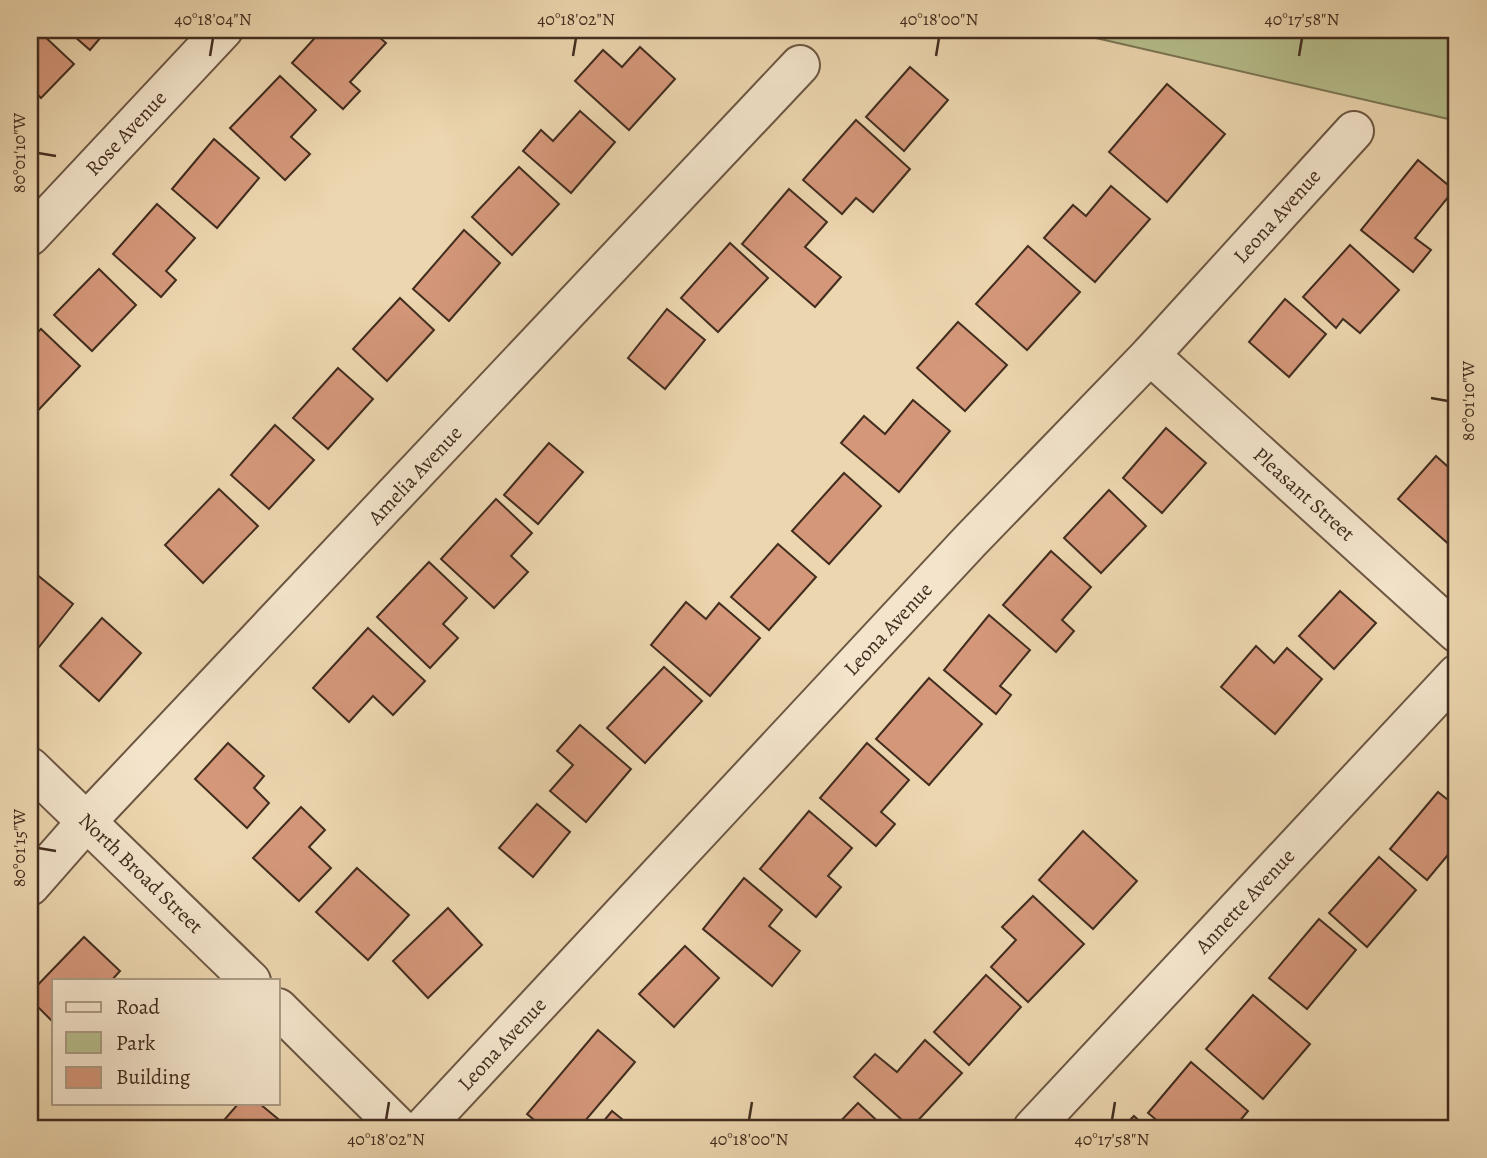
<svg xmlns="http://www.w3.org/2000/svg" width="1487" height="1158" font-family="Alegreya,serif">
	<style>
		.green { fill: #b6be8c; stroke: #7c7656; stroke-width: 2 }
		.building { fill: #d4977a; stroke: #422d1f; stroke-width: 2 }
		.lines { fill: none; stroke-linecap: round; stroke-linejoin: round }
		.minor-casing { stroke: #6c5743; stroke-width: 42 }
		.minor { stroke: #f3e4cb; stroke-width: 38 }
		.ticks { fill: none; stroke: #422d1f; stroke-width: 2.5 }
		.labels { text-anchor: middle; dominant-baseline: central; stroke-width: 5; stroke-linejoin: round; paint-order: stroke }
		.street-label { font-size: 21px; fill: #422d1f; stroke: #f3e4cb }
		.neatline { fill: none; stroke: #422d1f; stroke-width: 2.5 }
		.ticks-label { font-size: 18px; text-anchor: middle; fill: #422d1f }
	</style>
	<rect width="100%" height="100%" fill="#ecd6af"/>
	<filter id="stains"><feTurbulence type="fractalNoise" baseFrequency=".00286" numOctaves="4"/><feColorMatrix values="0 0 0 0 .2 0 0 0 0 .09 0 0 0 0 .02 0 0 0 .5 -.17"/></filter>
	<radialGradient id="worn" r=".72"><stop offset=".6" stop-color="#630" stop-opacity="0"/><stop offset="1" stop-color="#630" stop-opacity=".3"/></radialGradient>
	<path class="green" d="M1061 30H1457V121Z"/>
	<g class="building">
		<path d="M67 30H107L90 50Z"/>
		<path d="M322 30H371L386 43 350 82 360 91 343 109 292 63Z"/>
		<path d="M42 34 74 64 41 98 30 87V47Z"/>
		<path d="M640 47 675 79 629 130 575 81 603 50 622 67Z"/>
		<path d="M910 67 948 100 904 151 866 117Z"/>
		<path d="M280 76 316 110 291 137 310 154 285 180 230 128Z"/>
		<path d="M1167 84 1225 134 1167 202 1109 152Z"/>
		<path d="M580 111 615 142 571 193 523 151 541 130 553 141Z"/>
		<path d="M856 120 910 169 873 212 856 198 842 214 803 180Z"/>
		<path d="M214 139 259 178 217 228 172 189Z"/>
		<path d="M1418 160 1454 190 1415 238 1431 250 1413 272 1361 230Z"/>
		<path d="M519 167 559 204 512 255 472 217Z"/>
		<path d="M1111 186 1150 219 1095 282 1044 238 1073 205 1086 216Z"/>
		<path d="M789 189 827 222 805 247 841 277 815 307 742 244Z"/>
		<path d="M157 204 195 238 166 271 176 280 161 297 113 254Z"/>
		<path d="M464 230 500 263 449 321 413 289Z"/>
		<path d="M730 243 768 278 718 332 681 298Z"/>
		<path d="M1350 245 1399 290 1360 333 1343 319 1336 328 1303 297Z"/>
		<path d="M1028 246 1080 292 1027 350 976 304Z"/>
		<path d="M99 269 136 305 92 351 54 315Z"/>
		<path d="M400 298 434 330 387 381 353 349Z"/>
		<path d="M1285 299 1326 334 1289 377 1249 342Z"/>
		<path d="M667 309 705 340 665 389 628 358Z"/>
		<path d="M958 322 1007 365 965 411 917 368Z"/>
		<path d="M41 329 80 366 30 419V340Z"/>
		<path d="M338 368 373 399 328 449 293 418Z"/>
		<path d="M913 400 950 431 899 492 841 443 864 416 885 434Z"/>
		<path d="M275 425 314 460 269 509 231 475Z"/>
		<path d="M1166 428 1206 463 1162 513 1123 478Z"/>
		<path d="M549 443 583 472 538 524 504 495Z"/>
		<path d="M1436 456 1457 475V543L1453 548 1398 499Z"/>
		<path d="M844 473 881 506 829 564 792 531Z"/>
		<path d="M219 489 258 526 203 583 165 545Z"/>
		<path d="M1109 490 1146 526 1101 573 1064 538Z"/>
		<path d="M496 499 532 533 511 556 528 572 494 608 441 559Z"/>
		<path d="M778 544 816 577 769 630 731 597Z"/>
		<path d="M1051 551 1091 587 1062 620 1074 631 1056 652 1003 605Z"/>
		<path d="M429 562 467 598 443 624 458 638 430 668 377 617Z"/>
		<path d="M30 569 73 604 35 652 30 648Z"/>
		<path d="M1340 591 1376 623 1334 669 1299 636Z"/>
		<path d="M686 602 706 619 719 603 760 638 710 696 651 645Z"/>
		<path d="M989 615 1030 650 1000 686 1011 695 996 714 944 670Z"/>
		<path d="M102 618 141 653 99 701 60 666Z"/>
		<path d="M368 628 425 681 393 715 373 696 349 722 313 688Z"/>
		<path d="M1256 646 1274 663 1287 648 1322 679 1275 734 1221 687Z"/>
		<path d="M664 667 702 701 645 763 607 728Z"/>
		<path d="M929 678 982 724 929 785 876 739Z"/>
		<path d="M580 725 631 769 586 822 550 791 573 765 557 751Z"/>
		<path d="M228 743 264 776 254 788 269 803 247 828 195 779Z"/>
		<path d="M867 743 909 780 881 812 895 824 876 846 820 798Z"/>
		<path d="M1438 792 1457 807V865L1447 856 1427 880 1390 849Z"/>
		<path d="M537 804 570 832 533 877 499 848Z"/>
		<path d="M301 807 325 830 309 847 331 868 299 901 253 858Z"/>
		<path d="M809 811 852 848 828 876 841 887 816 917 760 869Z"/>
		<path d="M1083 831 1137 881 1093 929 1039 880Z"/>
		<path d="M1379 857 1416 890 1367 947 1329 913Z"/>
		<path d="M357 868 409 915 368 960 316 912Z"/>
		<path d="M744 878 782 910 769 926 800 951 772 986 703 929Z"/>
		<path d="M1033 896 1084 944 1028 1002 991 967 1016 940 1002 927Z"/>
		<path d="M448 908 482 945 428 998 393 961Z"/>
		<path d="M1319 919 1356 950 1307 1009 1269 978Z"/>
		<path d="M84 937 120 971 111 981H54V1023L30 999V993Z"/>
		<path d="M685 946 719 978 674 1027 639 994Z"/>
		<path d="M986 975 1021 1007 969 1065 934 1032Z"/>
		<path d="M1253 995 1310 1044 1263 1099 1206 1049Z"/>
		<path d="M598 1030 635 1062 579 1128H544L527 1114Z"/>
		<path d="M925 1040 962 1073 911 1128 854 1077 875 1054 897 1072Z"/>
		<path d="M1191 1062 1248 1111 1234 1128H1206L1201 1124 1198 1128H1166L1148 1113Z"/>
		<path d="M858 1103 885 1128H834Z"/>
		<path d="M238 1104H260L289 1128H233L225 1119Z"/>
		<path d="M612 1111 633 1128H598Z"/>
		<path d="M1134 1116 1147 1128H1122Z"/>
	</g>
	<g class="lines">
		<g class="minor-casing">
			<g id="minor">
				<path d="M30 236 223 30"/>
				<path d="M1150 355 1457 633"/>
				<path d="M30 767 251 981"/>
				<path d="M30 886 88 820 800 65"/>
				<path d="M278 1008 399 1128"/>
				<path d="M423 1128 970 541 1150 355 1354 131"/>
				<path d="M1033 1128 1457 674"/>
			</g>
		</g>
		<use href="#minor" class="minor"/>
	</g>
	<path class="ticks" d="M210 56 213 38M573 56 576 38M936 56 939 38M1299 56 1302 38M38 153 56 156M1431 398 1448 401M38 848 56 851M386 1120 389 1102M749 1120 752 1102M1112 1120 1115 1102"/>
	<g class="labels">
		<g class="street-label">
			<text transform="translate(126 133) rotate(-47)">Rose Avenue</text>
			<text transform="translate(1277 216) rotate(-48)">Leona Avenue</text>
			<text transform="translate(415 475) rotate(-47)">Amelia Avenue</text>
			<text transform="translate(1304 494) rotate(42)">Pleasant Street</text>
			<text transform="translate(888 629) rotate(-47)">Leona Avenue</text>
			<text transform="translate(141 873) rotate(44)">North Broad Street</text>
			<text transform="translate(1245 901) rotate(-47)">Annette Avenue</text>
			<text transform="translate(502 1044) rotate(-47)">Leona Avenue</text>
		</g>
	</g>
	<rect width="1487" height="1158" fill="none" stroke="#ecd6af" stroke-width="77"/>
	<rect x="52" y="979" width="228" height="126" fill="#f3e4cb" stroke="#ac9b86" stroke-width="2"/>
	<rect x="66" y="1002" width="35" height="10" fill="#f3e4cb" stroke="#ac9b86" stroke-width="2"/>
	<text x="116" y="1014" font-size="21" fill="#422d1f">Road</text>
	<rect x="66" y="1032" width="35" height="21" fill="#b6be8c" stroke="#ac9b86" stroke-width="2"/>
	<text x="116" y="1050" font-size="21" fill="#422d1f">Park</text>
	<rect x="66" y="1067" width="35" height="21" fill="#d4977a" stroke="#ac9b86" stroke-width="2"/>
	<text x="116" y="1084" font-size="21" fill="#422d1f">Building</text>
	<rect x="38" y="38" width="1410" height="1082" class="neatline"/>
	<g class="ticks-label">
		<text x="213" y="25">40°18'04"N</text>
		<text x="576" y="25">40°18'02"N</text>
		<text x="939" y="25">40°18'00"N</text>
		<text x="1302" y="25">40°17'58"N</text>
		<text transform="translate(19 153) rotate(-90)" y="6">80°01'10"W</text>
		<text transform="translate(1468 401) rotate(-90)" y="6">80°01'10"W</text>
		<text transform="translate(19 848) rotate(-90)" y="6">80°01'15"W</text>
		<text x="386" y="1145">40°18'02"N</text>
		<text x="749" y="1145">40°18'00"N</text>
		<text x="1112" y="1145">40°17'58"N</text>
	</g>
	<rect width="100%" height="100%" filter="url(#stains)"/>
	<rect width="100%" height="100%" fill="url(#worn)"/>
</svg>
